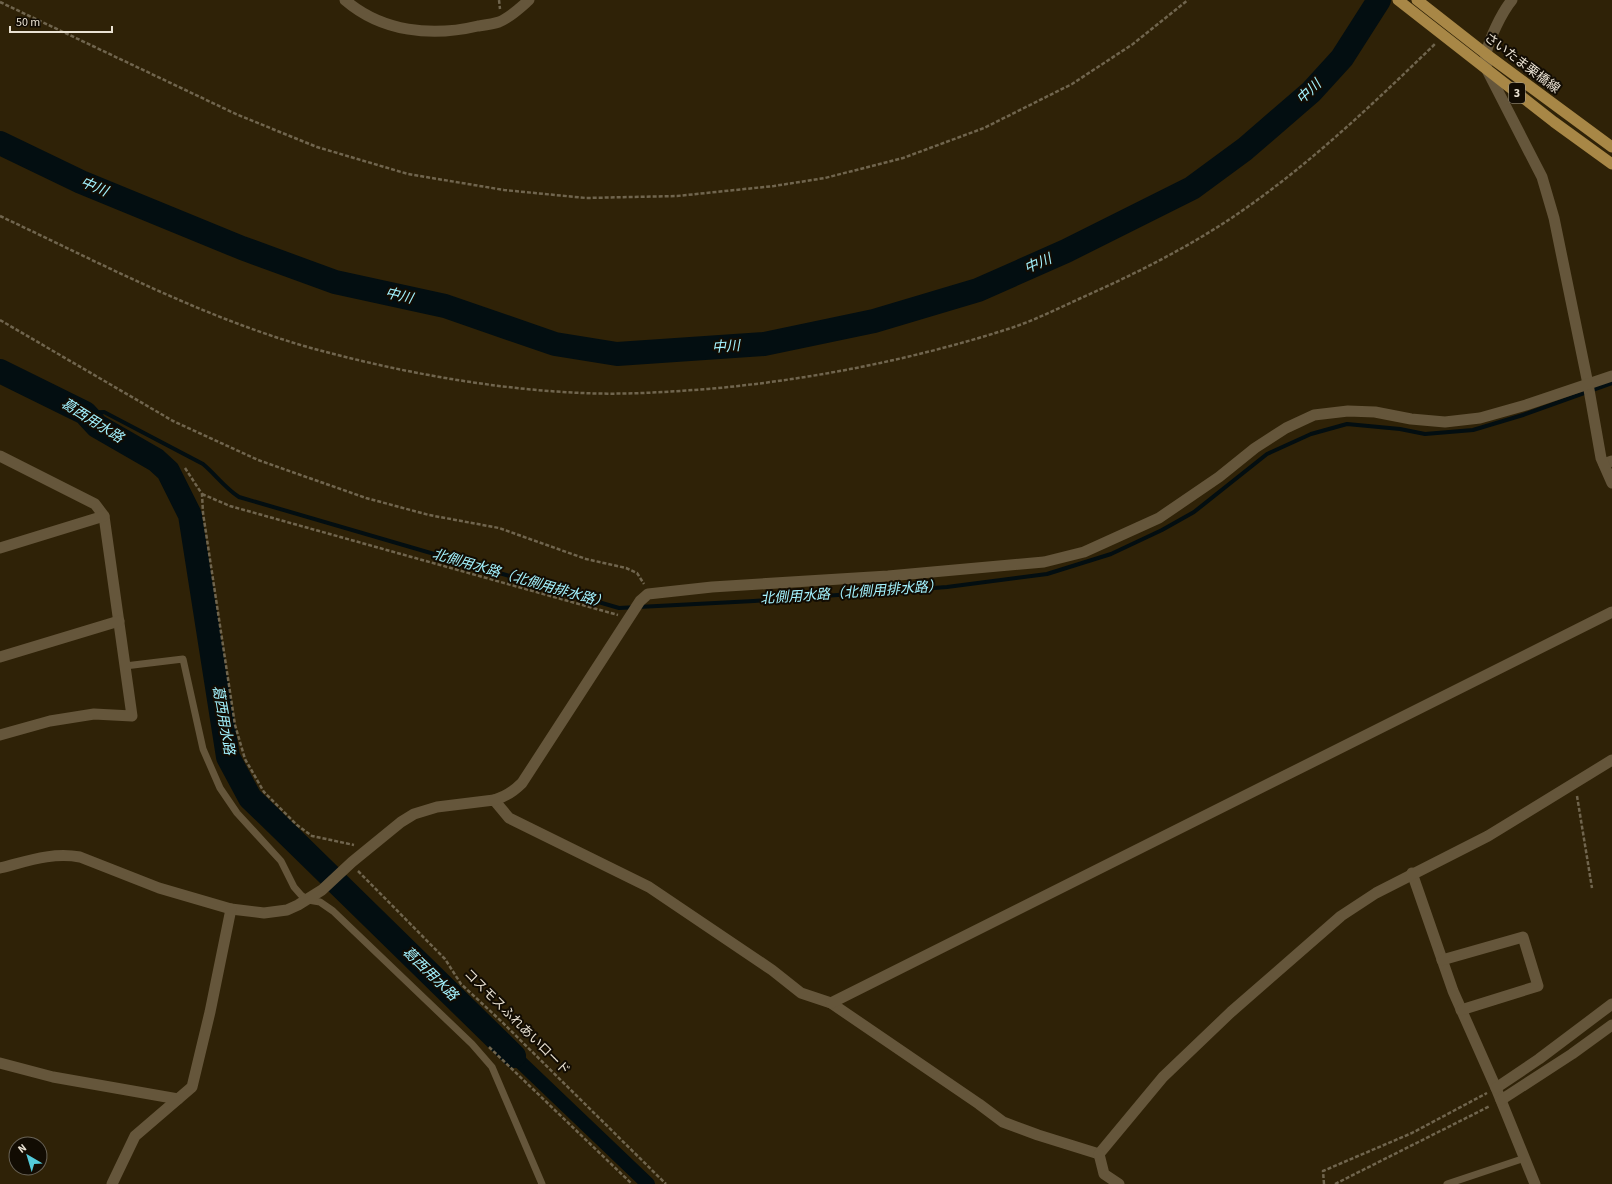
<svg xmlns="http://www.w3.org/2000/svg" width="1612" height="1184" font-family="'Source Sans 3','Noto Sans JP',sans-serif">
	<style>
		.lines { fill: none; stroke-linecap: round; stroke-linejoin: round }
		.stream { stroke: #030e11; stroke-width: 4 }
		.canal { stroke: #030e11; stroke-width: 14 }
		.river { stroke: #030e11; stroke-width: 24 }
		.path { stroke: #70654e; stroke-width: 2.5; stroke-dasharray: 4 2; stroke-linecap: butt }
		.service { stroke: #65563b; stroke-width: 7 }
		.minor { stroke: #65563b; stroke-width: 11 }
		.tertiary { stroke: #65563b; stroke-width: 11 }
		.primary { stroke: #a88746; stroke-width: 11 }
		.labels { text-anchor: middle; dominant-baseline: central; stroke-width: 4; stroke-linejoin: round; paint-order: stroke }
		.shield { fill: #120c03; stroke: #a9a295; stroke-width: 1 }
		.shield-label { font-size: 12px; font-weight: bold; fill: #eae2d3 }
		.street-label { font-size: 13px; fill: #eae2d3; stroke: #120c03 }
		.water-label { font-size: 14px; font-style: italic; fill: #a3f2fe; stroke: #120c03 }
	</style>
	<rect width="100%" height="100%" fill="#2f2207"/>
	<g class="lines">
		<path class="stream" d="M85 413 104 412 203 464C215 474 225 488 239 497L619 608 754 601 947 587 1047 574 1111 554 1162 530 1194 512 1267 454 1311 434 1347 424 1400 429 1425 434 1473 430 1523 415 1612 383"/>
		<path class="canal" d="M514 1056 648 1184"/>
		<g class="river">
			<path d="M0 143 81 182 242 248 335 282 445 306 555 344 617 354 764 344 874 321 978 290 1066 251 1192 188 1245 149 1311 92 1342 58 1379 0"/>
			<path d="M0 371 85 413 97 426 156 460 168 471 190 515 228 757 250 798 277 824 514 1056"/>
		</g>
		<g class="path">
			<path d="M499 0 500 9"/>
			<path d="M0 2 238 115 317 147 408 174 504 190 586 198 677 196 774 186 825 178 903 158 984 128 1072 84 1133 44 1188 0"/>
			<path d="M0 216C102 264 202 317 311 348 399 372 491 389 582 393 624 395 666 392 708 389 809 380 911 360 1008 329 1033 321 1057 309 1081 298 1133 275 1185 249 1233 217 1307 167 1372 105 1436 43"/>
			<path d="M0 320 173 421 258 460 366 498 429 515 499 528 586 559 626 568 637 573 644 584"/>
			<path d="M185 468 202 494 203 513 235 725 245 759 264 792 297 825 312 836 354 845"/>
			<path d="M202 494 230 506 618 615"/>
			<path d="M1577 796 1592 888"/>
			<path d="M358 871 445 959 461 984 501 1021 666 1184"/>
			<path d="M489 1047 632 1184"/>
			<path d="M1324 1184 1323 1171 1412 1133 1487 1093"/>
			<path d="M1335 1184 1490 1106"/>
		</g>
		<g class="service">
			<path d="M125 666 183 659 203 749 220 788 237 813 281 861 294 887 301 895 308 900 320 902 333 911 472 1044 492 1067 542 1184"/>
			<path d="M1447 1184 1525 1158"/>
		</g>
		<g class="minor">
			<path d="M345 0C382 32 432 37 478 26 485 25 493 24 499 22 511 17 520 8 529 0"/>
			<path d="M0 456 95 504 104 516 132 716 94 714 50 721 0 735"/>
			<path d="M1604 464 1612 461"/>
			<path d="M0 548 104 516"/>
			<path d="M0 657 119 621"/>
			<path d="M0 868C28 861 52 852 80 857L159 888 231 909 264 913 287 910 298 905 322 890 352 862 401 822 414 814 437 807 494 800 509 818 649 887 772 970 801 993 831 1003 979 1104 1003 1122 1038 1135 1099 1154"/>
			<path d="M1412 873 1453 991 1496 1088 1535 1184"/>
			<path d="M1442 960 1523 937 1538 986 1461 1010"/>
			<path d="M831 1003 1612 612"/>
			<path d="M0 1063 53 1077 178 1099"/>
			<path d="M1099 1154 1163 1077 1231 1012 1341 916 1376 893 1488 836 1612 760"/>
			<path d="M1099 1154 1104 1174 1119 1184"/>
			<path d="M112 1184 135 1136 192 1087 210 1012 231 909"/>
		</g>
		<g class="tertiary">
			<path d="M1512 0C1502 12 1489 39 1486 54 1485 59 1486 65 1487 70L1542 177 1554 218 1588 384 1601 458 1612 483"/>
			<path d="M494 800C505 797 514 791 522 783L640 601 648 594 712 587 888 576 1044 562 1084 552 1159 518 1219 477 1255 448 1286 428 1314 415 1348 411 1375 412 1411 419 1445 422 1480 418 1526 405 1612 376"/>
			<path d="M1496 1088 1539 1059 1612 1004"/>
			<path d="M1501 1100 1572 1054 1612 1025"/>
		</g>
		<g class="primary">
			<path d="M1398 0 1554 122 1612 164"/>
			<path d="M1417 0 1486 54 1612 147"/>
		</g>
	</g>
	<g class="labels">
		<rect class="shield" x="1509" y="83" width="16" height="20" rx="3"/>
		<g class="shield-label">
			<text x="1517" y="93">3</text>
		</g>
		<g class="street-label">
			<text transform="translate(1522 63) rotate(37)">さいたま栗橋線</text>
			<text transform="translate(517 1022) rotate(45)">コスモスふれあいロード</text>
		</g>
		<g class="water-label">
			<text transform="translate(1309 92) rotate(-44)">中川</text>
			<text transform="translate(94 187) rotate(23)">中川</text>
			<text transform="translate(1038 264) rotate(-24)">中川</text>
			<text transform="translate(399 296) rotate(13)">中川</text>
			<text transform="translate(726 347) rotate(-4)">中川</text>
			<text transform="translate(92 421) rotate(32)">葛西用水路</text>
			<text transform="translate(520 579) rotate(16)">北側用水路（北側用排水路）</text>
			<text transform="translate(851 593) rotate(-4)">北側用水路（北側用排水路）</text>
			<text transform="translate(223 720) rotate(80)">葛西用水路</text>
			<text transform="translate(430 974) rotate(44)">葛西用水路</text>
		</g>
	</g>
	<g transform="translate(28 1156) rotate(322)"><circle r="19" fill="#120c03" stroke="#686256"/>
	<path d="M0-3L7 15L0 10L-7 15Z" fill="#53cbdb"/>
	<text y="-6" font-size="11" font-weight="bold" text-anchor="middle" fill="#eae2d3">N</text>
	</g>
	<path d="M10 26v6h102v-6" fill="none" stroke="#eae2d3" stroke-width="2"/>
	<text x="16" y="26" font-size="12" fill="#eae2d3" stroke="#120c03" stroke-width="3" paint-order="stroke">50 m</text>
</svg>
